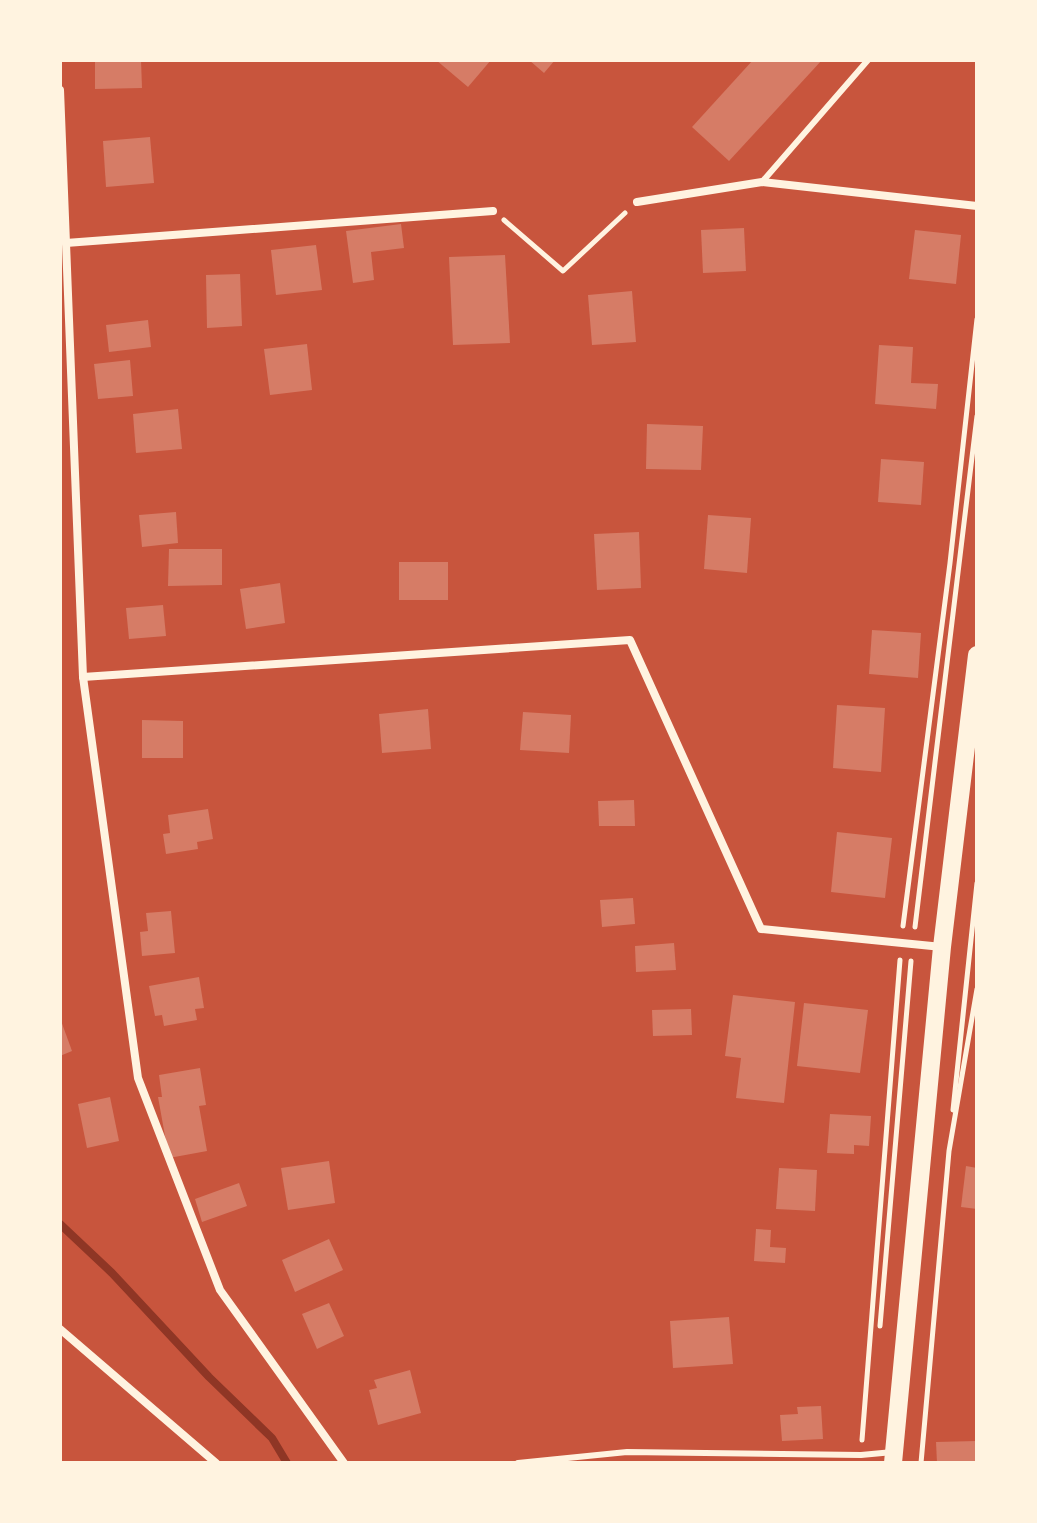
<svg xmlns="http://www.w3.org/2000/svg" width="1037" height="1523" font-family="Montserrat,sans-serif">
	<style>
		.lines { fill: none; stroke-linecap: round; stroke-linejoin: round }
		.stream { stroke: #8f3625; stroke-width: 8 }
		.building { fill: #d67c66 }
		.path { stroke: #fff3e0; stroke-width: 5 }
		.service { stroke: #fff3e0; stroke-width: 6 }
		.minor { stroke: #fff3e0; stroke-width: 8 }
		.primary { stroke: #fff3e0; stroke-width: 18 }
	</style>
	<rect width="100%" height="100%" fill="#c8553d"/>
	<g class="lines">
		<path class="stream" d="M60 1224 112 1273 209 1377 272 1438 287 1463"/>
	</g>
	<g class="building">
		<path d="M95 60H141L142 88 95 89Z"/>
		<path d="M436 60H491L468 87Z"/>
		<path d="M529 60H555L544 73Z"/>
		<path d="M753 60H822L729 161 692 127Z"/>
		<path d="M150 137 154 183 106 187 103 141Z"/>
		<path d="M401 224 404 248 371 252 374 280 353 283 346 231Z"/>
		<path d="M744 228 746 271 703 273 701 230Z"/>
		<path d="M915 230 961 235 956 284 909 279Z"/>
		<path d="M316 245 322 290 276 295 271 250Z"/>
		<path d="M505 255 510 343 453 345 449 257Z"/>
		<path d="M240 274 242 326 207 328 206 275Z"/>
		<path d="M632 291 636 342 592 345 588 295Z"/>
		<path d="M148 320 151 347 109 352 106 325Z"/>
		<path d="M307 344 312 390 270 395 264 349Z"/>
		<path d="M879 345 913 347 911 383 938 384 936 409 875 404Z"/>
		<path d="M130 360 133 396 98 399 94 364Z"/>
		<path d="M178 409 182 449 136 453 133 414Z"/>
		<path d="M647 424 703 426 701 470 646 469Z"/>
		<path d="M881 459 924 462 921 505 878 502Z"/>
		<path d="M176 512 178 543 142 547 139 515Z"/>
		<path d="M708 515 751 518 747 573 704 569Z"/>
		<path d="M639 532 641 588 597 590 594 534Z"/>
		<path d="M169 549H222V585L168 586Z"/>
		<rect x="399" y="562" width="49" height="38"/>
		<path d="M280 583 285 623 246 629 240 589Z"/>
		<path d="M163 605 166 636 129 639 126 608Z"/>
		<path d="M872 630 921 633 918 678 869 674Z"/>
		<path d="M837 705 885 708 881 772 833 768Z"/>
		<path d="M428 709 431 749 382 753 379 714Z"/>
		<path d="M523 712 571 715 569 753 520 750Z"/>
		<path d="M142 720 183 721V758H142Z"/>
		<path d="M634 800 635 826H599L598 801Z"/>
		<path d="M208 809 213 839 197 842 198 849 166 854 163 834 170 833 168 815Z"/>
		<path d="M837 832 892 838 885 898 831 892Z"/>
		<path d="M633 898 635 924 602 927 600 900Z"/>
		<path d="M171 911 175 953 142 956 140 932 148 931 146 913Z"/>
		<path d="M674 943 676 970 636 972 635 946Z"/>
		<path d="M199 977 204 1008 195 1009 197 1020 164 1026 162 1015 155 1016 149 986Z"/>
		<path d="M733 995 795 1002 784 1103 736 1098 741 1058 725 1056Z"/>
		<path d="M804 1003 868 1010 860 1073 797 1066Z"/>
		<path d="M691 1009 692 1035 653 1036 652 1010Z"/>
		<path d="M60 1018 72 1051 60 1056Z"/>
		<path d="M200 1068 206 1105 199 1106 207 1151 169 1158 158 1097H162L159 1075Z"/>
		<path d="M110 1097 119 1141 87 1148 78 1104Z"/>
		<path d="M830 1114 871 1116 869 1146 854 1145V1154L827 1153Z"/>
		<path d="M329 1161 335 1203 288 1210 281 1168Z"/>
		<path d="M966 1166 977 1168V1209L961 1207Z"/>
		<path d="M779 1168 817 1170 815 1211 776 1209Z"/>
		<path d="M239 1183 247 1206 202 1222 195 1199Z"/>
		<path d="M756 1229 771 1230 770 1247 786 1248 785 1263 754 1261Z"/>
		<path d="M329 1239 343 1270 295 1292 282 1260Z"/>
		<path d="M329 1303 344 1336 317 1349 302 1314Z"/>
		<path d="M729 1317 733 1364 673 1368 670 1321Z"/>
		<path d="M410 1370 421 1413 378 1425 369 1390 377 1388 374 1380Z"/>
		<path d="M821 1406 823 1439 782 1441 780 1415 798 1414 797 1407Z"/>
		<path d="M976 1441V1463H937L936 1442Z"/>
	</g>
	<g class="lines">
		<g class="path">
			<path d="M504 220 563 271 625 213"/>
			<path d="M903 926 950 563 977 319"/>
			<path d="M915 927 977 416"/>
			<path d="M953 1110 977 883"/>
			<path d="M880 1326 911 961"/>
			<path d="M862 1440 900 960"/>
			<path d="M921 1463 949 1151 977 989"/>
		</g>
		<g class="service">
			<path d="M762 182 868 60"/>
			<path d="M518 1463 627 1452 861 1455 893 1452"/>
		</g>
		<g class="minor">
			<path d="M60 90 83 677 138 1078 220 1290 344 1463"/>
			<path d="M637 202 762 182 977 206"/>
			<path d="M66 243 493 211"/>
			<path d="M83 677 630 640 761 929 942 947"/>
			<path d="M60 1329 216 1463"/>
		</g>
		<path class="primary" d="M893 1463 942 947 977 655"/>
	</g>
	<rect width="1037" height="1523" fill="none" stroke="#fff3e0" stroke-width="124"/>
</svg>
